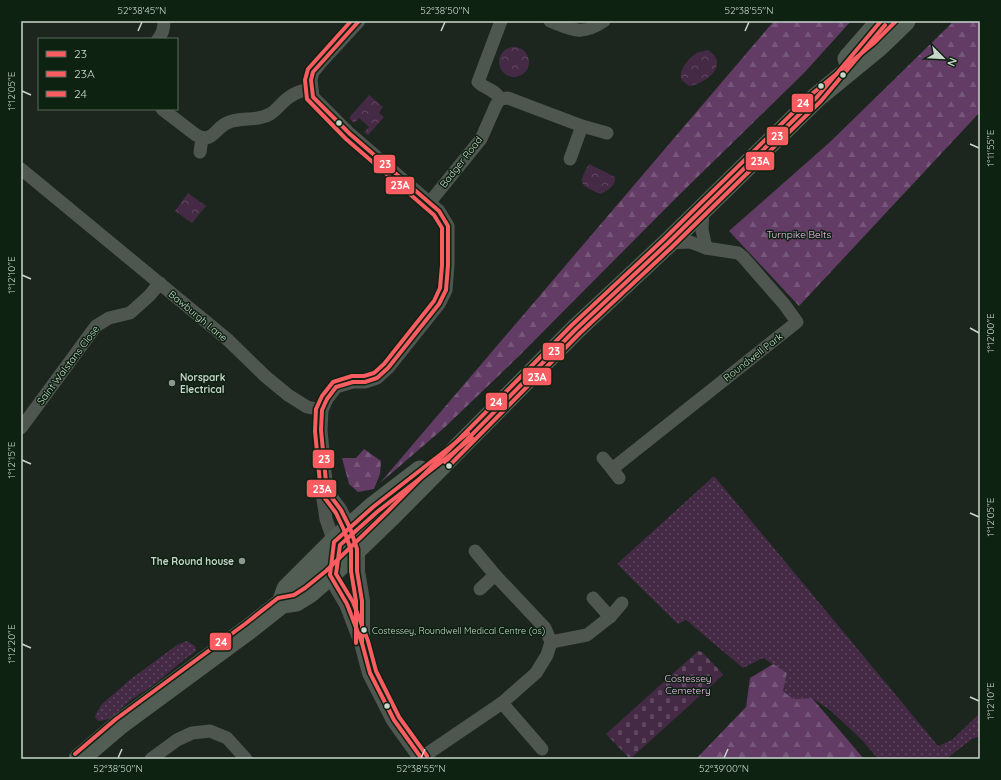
<svg xmlns="http://www.w3.org/2000/svg" width="1001" height="780" font-family="Quicksand,sans-serif">
	<style>
		.grass { fill: url(#grass-dots) }
		.forest { fill: url(#forest-firs) }
		.cemetery { fill: url(#cemetery-stones) }
		.park { fill: url(#park-crowns) }
		.lines { fill: none; stroke-linecap: round; stroke-linejoin: round }
		.minor { stroke: #4e564f; stroke-width: 13 }
		.tertiary { stroke: #4e564f; stroke-width: 16 }
		.trunk { stroke: #525e54; stroke-width: 21 }
		.bus-1-casing { stroke: #0d2211; stroke-width: 7 }
		.bus-2-casing { stroke: #0d2211; stroke-width: 7 }
		.bus-3-casing { stroke: #0d2211; stroke-width: 7 }
		.bus-1 { stroke: #f95d61; stroke-width: 4 }
		.bus-2 { stroke: #f95d61; stroke-width: 4 }
		.bus-3 { stroke: #f95d61; stroke-width: 4 }
		.ticks { fill: none; stroke: #c9d6cb; stroke-width: 1.5 }
		.bus-dot { fill: #c9d6cb; stroke: #0d2211; stroke-width: 1.5 }
		.poi-dot { fill: #8c988e; stroke: #0d2211; stroke-width: 1.5 }
		.labels { text-anchor: middle; dominant-baseline: central; stroke-width: 3; stroke-linejoin: round; paint-order: stroke }
		.bus-label { font-size: 9px; fill: #c9d6cb; stroke: #0d2211; text-anchor: start }
		.street-label { font-size: 10px; fill: #c9d6cb; stroke: #0d2211 }
		.park-label { font-size: 10px; fill: #f8bff8; stroke: #0d2211 }
		.poi-label { font-size: 10px; font-weight: bold; fill: #c9d6cb; stroke: #0d2211; text-anchor: start }
		.line-badge { stroke: #0d2211; stroke-width: 1.5 }
		.badge-label { font-size: 11px; text-anchor: middle; font-weight: bold; fill: #fff }
		.neatline { fill: none; stroke: #c9d6cb; stroke-width: 1.5 }
		.ticks-label { font-size: 10px; text-anchor: middle; fill: #c9d6cb }
	</style>
	<defs>
		<pattern id="grass-dots" width="8" height="8" patternUnits="userSpaceOnUse"><rect width="8" height="8" fill="#452a46"/><path d="M2 2h.1M6 6h.1" fill="none" stroke="#5e485f" stroke-width="1.8" stroke-linecap="round"/></pattern>
		<pattern id="forest-firs" width="22" height="20" patternUnits="userSpaceOnUse"><rect width="22" height="20" fill="#623c64"/><path d="M5 1l3.5 6h-7zM16 11l3.5 6h-7z" fill="#775779"/></pattern>
		<pattern id="cemetery-stones" width="16" height="16" patternUnits="userSpaceOnUse"><rect width="16" height="16" fill="#452a46"/><path d="M2 7V4a2 2 0 0 1 4 0v3zM10 15v-3a2 2 0 0 1 4 0v3z" fill="#5e485f"/></pattern>
		<pattern id="park-crowns" width="20" height="18" patternUnits="userSpaceOnUse"><rect width="20" height="18" fill="#452a46"/><path d="M2 6a3 3 0 1 1 6 0M12 15a3 3 0 1 1 6 0" fill="none" stroke="#5e485f"/></pattern>
	</defs>
	<rect width="100%" height="100%" fill="#1c261e"/>
	<g class="grass">
		<path d="M714 476 938 746 952 740 980 713V736L972 739 946 759H878L862 740 830 710 812 698 793 699 782 691 787 673 763 658 743 668 686 620 678 624 617 564Z"/>
		<path d="M187 641 195 646 196 651C180 662 167 675 152 686 145 691 138 695 131 700 118 709 116 720 98 721L95 717 97 712 102 704 131 679 177 645Z"/>
	</g>
	<g class="forest">
		<path d="M774 21H851L804 73 674 200 518 357 444 428 380 483Z"/>
		<path d="M954 21H980V112L799 306 729 231 830 142Z"/>
		<path d="M364 449 381 461 380 474 374 489 358 492 349 484 342 458H356Z"/>
		<path d="M773 664 787 673 783 691 793 699 812 698 864 759H696L746 707 750 678Z"/>
	</g>
	<path class="cemetery" d="M698 651 702 652 722 673 723 675 630 759 606 734Z"/>
	<g class="park">
		<circle cx="514" cy="62" r="15"/>
		<path d="M708 50C730 64 707 83 690 86 686 84 683 82 681 78 679 69 691 55 699 52 702 51 705 51 708 50Z"/>
		<path d="M369 95 383 107 379 113 384 117 368 135 364 132 369 127 359 118 354 123 349 118Z"/>
		<path d="M589 164 615 177C616 186 607 191 601 194 580 185 577 185 589 164Z"/>
		<path d="M188 193 206 206 192 223 175 211Z"/>
	</g>
	<g class="lines">
		<g class="minor">
			<path d="M550 21C573 30 582 36 604 21"/>
			<path d="M158 39C163 34 164 27 164 21"/>
			<path d="M500 99C495 89 485 89 478 82L501 21"/>
			<path d="M162 109 196 135C213 144 214 129 227 123 240 116 258 122 270 114 277 110 281 103 288 98 294 93 304 90 311 89"/>
			<path d="M200 152 202 138"/>
			<path d="M570 159 582 126"/>
			<path d="M21 169 227 339 265 376 288 395 307 407 322 410"/>
			<path d="M430 202 481 139 496 105 500 99 508 98 582 126 607 133"/>
			<path d="M703 207 702 230 706 248"/>
			<path d="M21 428 96 326 109 318 130 313 149 296 160 283"/>
			<path d="M603 458 612 469"/>
			<path d="M619 478 612 469 797 322 784 304 743 257 738 253 706 248 690 242 668 243"/>
			<path d="M325 484 323 499 326 519 334 542"/>
			<path d="M352 533 341 510 329 494 326 482 321 430 322 410 327 399 336 387 353 382H365L377 378 388 368 439 304 446 290 448 265V226L439 211 350 134 313 97 311 80 313 72 323 60 359 21"/>
			<path d="M480 589 495 575"/>
			<path d="M593 598 610 617"/>
			<path d="M551 642 587 635 610 617 622 603"/>
			<path d="M502 703 542 749"/>
			<path d="M421 758 502 703 536 673 547 655 551 642 545 628 495 575 475 551"/>
			<path d="M151 759 177 740 192 733 210 731 227 738 246 759"/>
		</g>
		<g class="tertiary">
			<path d="M357 549V571L362 601V636"/>
			<path d="M332 564 330 575 347 604 362 643 370 673 394 720 422 759"/>
		</g>
		<g class="trunk">
			<path d="M848 59 881 21"/>
			<path d="M282 603 287 589 334 542 373 507 420 471"/>
			<path d="M79 759 120 724 249 629 282 603 296 601 309 593 330 575 392 515 576 329 668 243 817 97 878 47 905 21"/>
		</g>
		<g class="bus-1-casing">
			<g id="bus-1">
				<path d="M359 21 313 72 311 80 313 97 350 134 439 211 448 226V265L446 290 439 304 388 368 377 378 365 382H353L336 387 327 399 322 410 321 430 326 482 329 494 341 510 350 528 357 549V571L362 601V643"/>
				<path d="M445 462 576 329 668 243 817 97 881 21"/>
				<path d="M422 759 394 720 370 673 362 643 347 604 330 575 334 542 373 507 468 433"/>
			</g>
		</g>
		<g class="bus-2-casing">
			<g id="bus-2">
				<path d="M351 21 308 69 305 80 307 99 346 139 434 215 442 228V265L440 288 434 301 384 364 374 373 364 376H352L333 382 322 396 316 409 315 431 320 483 324 497 336 513 344 530 351 550V571L356 601V643"/>
				<path d="M449 466 580 333 672 247 821 101 885 25"/>
				<path d="M427 756 399 717 376 671 368 641 353 602 336 574 340 545 377 512 472 438"/>
			</g>
		</g>
		<g class="bus-3-casing">
			<path id="bus-3" d="M75 754 116 719 245 624 278 598 294 595 305 588 326 571 388 511 572 325 664 239 813 93 874 43 896 21"/>
		</g>
		<use href="#bus-1" class="bus-1"/>
		<use href="#bus-2" class="bus-2"/>
		<use href="#bus-3" class="bus-3"/>
	</g>
	<path class="ticks" d="M138 31 142 22M441 31 445 22M745 31 749 22M22 91 31 95M970 144 979 148M22 275 31 279M970 328 979 333M22 460 31 464M970 513 979 517M22 644 31 648M970 697 979 701M118 758 122 749M421 758 425 749M724 758 728 749"/>
	<g class="bus-dot">
		<circle cx="843" cy="75" r="3.5"/>
		<circle cx="821" cy="86" r="3.5"/>
		<circle cx="339" cy="123" r="3.5"/>
		<circle cx="449" cy="466" r="3.5"/>
		<circle cx="364" cy="630" r="3.5"/>
		<circle cx="387" cy="706" r="3.5"/>
	</g>
	<g class="poi-dot">
		<circle cx="172" cy="383" r="4"/>
		<circle cx="242" cy="561" r="4"/>
	</g>
	<g class="labels">
		<g class="bus-label">
			<text x="372" y="630">Costessey, Roundwell Medical Centre (os)</text>
		</g>
		<g class="street-label">
			<text transform="translate(461 162) rotate(-52)">Badger Road</text>
			<text transform="translate(198 316) rotate(40)">Bawburgh Lane</text>
			<text transform="translate(753 357) rotate(-38)">Roundwell Park</text>
			<text transform="translate(68 365) rotate(-53)">Saint Walstans Close</text>
		</g>
		<g class="park-label">
			<text x="799" y="234">Turnpike Belts</text>
			<text x="688" y="678">Costessey<tspan x="688" dy="12">Cemetery</tspan></text>
		</g>
		<g class="poi-label">
			<text x="180" y="377">Norspark<tspan x="180" dy="12">Electrical</tspan></text>
			<text x="234" y="561" text-anchor="end">The Round house</text>
		</g>
	</g>
	<g class="line-badge">
		<rect x="791" y="93" width="23" height="20" rx="4" fill="#f95d61"/>
		<rect x="766" y="126" width="23" height="20" rx="4" fill="#f95d61"/>
		<rect x="745" y="151" width="30" height="20" rx="4" fill="#f95d61"/>
		<rect x="373" y="154" width="23" height="20" rx="4" fill="#f95d61"/>
		<rect x="385" y="176" width="30" height="19" rx="4" fill="#f95d61"/>
		<rect x="542" y="342" width="23" height="19" rx="4" fill="#f95d61"/>
		<rect x="522" y="367" width="30" height="19" rx="4" fill="#f95d61"/>
		<rect x="485" y="392" width="23" height="19" rx="4" fill="#f95d61"/>
		<rect x="312" y="449" width="23" height="20" rx="4" fill="#f95d61"/>
		<rect x="306" y="479" width="31" height="19" rx="4" fill="#f95d61"/>
		<rect x="209" y="632" width="23" height="19" rx="4" fill="#f95d61"/>
	</g>
	<g class="badge-label">
		<text x="803" y="107">24</text>
		<text x="777" y="140">23</text>
		<text x="760" y="165">23A</text>
		<text x="385" y="168">23</text>
		<text x="400" y="189">23A</text>
		<text x="554" y="355">23</text>
		<text x="537" y="381">23A</text>
		<text x="496" y="406">24</text>
		<text x="324" y="463">23</text>
		<text x="322" y="493">23A</text>
		<text x="221" y="646">24</text>
	</g>
	<rect width="1001" height="780" fill="none" stroke="#0d2211" stroke-width="44"/>
	<rect x="38" y="38" width="140" height="72" fill="#0d2211" stroke="#586a5b"/>
	<rect x="46" y="51" width="20" height="6" fill="#f95d61" stroke="#586a5b"/>
	<text x="74" y="58" font-size="12" fill="#c9d6cb">23</text>
	<rect x="46" y="71" width="20" height="6" fill="#f95d61" stroke="#586a5b"/>
	<text x="74" y="78" font-size="12" fill="#c9d6cb">23A</text>
	<rect x="46" y="91" width="20" height="6" fill="#f95d61" stroke="#586a5b"/>
	<text x="74" y="98" font-size="12" fill="#c9d6cb">24</text>
	<g transform="translate(943 58) rotate(114)" stroke="#0d2211" stroke-width="3" paint-order="stroke">
	<path d="M0-3L7 15L0 10L-7 15Z" fill="#c9d6cb"/>
	<text y="-6" font-size="11" font-weight="bold" text-anchor="middle" fill="#c9d6cb">N</text>
	</g>
	<rect x="22" y="22" width="957" height="736" class="neatline"/>
	<g class="ticks-label">
		<text x="142" y="14">52°38'45"N</text>
		<text x="445" y="14">52°38'50"N</text>
		<text x="749" y="14">52°38'55"N</text>
		<text transform="translate(11 91) rotate(-90)" y="4">1°12'05"E</text>
		<text transform="translate(990 148) rotate(-90)" y="4">1°11'55"E</text>
		<text transform="translate(11 275) rotate(-90)" y="4">1°12'10"E</text>
		<text transform="translate(990 333) rotate(-90)" y="4">1°12'00"E</text>
		<text transform="translate(11 460) rotate(-90)" y="4">1°12'15"E</text>
		<text transform="translate(990 517) rotate(-90)" y="4">1°12'05"E</text>
		<text transform="translate(11 644) rotate(-90)" y="4">1°12'20"E</text>
		<text transform="translate(990 701) rotate(-90)" y="4">1°12'10"E</text>
		<text x="118" y="772">52°38'50"N</text>
		<text x="421" y="772">52°38'55"N</text>
		<text x="724" y="772">52°39'00"N</text>
	</g>
</svg>
